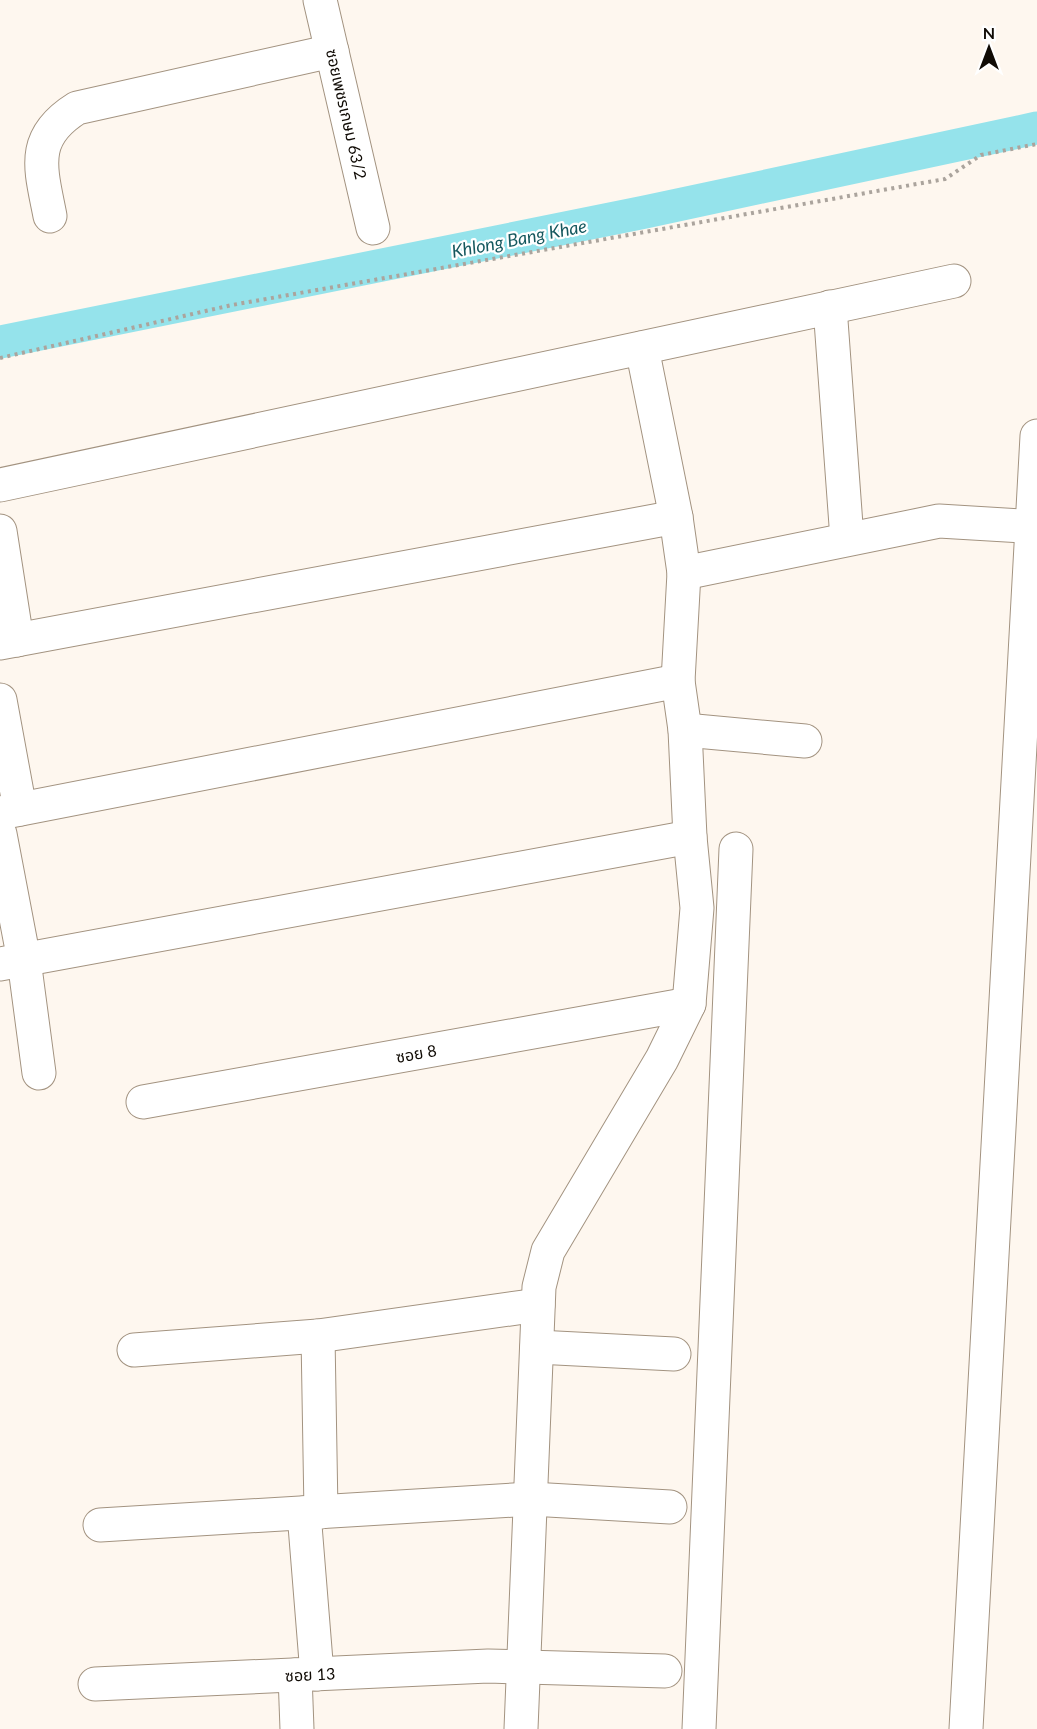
<svg xmlns="http://www.w3.org/2000/svg" width="1037" height="1729" font-family="Lato,'Noto Sans Thai',sans-serif">
	<style>
		.lines { fill: none; stroke-linecap: round; stroke-linejoin: round }
		.canal { stroke: #95e3eb; stroke-width: 33 }
		.minor-casing { stroke: #a39380; stroke-width: 35 }
		.path { stroke: #aba49d; stroke-width: 4; stroke-dasharray: 3 4.5; stroke-linecap: butt }
		.minor { stroke: #fff; stroke-width: 33 }
		.labels { text-anchor: middle; dominant-baseline: central; stroke-width: 4.5; stroke-linejoin: round; paint-order: stroke }
		.street-label { font-size: 16px; fill: #100b05; stroke: #fff }
		.water-label { font-size: 18px; font-style: italic; fill: #15585e; stroke: #fff }
	</style>
	<rect width="100%" height="100%" fill="#fef7ef"/>
	<g class="lines">
		<path class="canal" d="M0 342 645 212 1037 128"/>
		<g class="minor-casing">
			<g id="minor">
				<path d="M320 0 373 228"/>
				<path d="M50 216C41 169 29 138 77 108L332 51"/>
				<path d="M830 307 847 539"/>
				<path d="M0 485 954 281"/>
				<path d="M0 531 17 640"/>
				<path d="M684 573 939 521 1037 527"/>
				<path d="M0 643 676 517"/>
				<path d="M0 700 20 809"/>
				<path d="M685 730 805 741"/>
				<path d="M0 813 678 681"/>
				<path d="M0 834 24 960 39 1073"/>
				<path d="M0 964 690 837"/>
				<path d="M143 1102 689 1004"/>
				<path d="M318 1336 321 1512"/>
				<path d="M537 1347 674 1354"/>
				<path d="M134 1350 318 1336 538 1305"/>
				<path d="M304 1513 317 1674"/>
				<path d="M100 1525 531 1499 670 1507"/>
				<path d="M295 1675 297 1729"/>
				<path d="M95 1684 488 1666 665 1671"/>
				<path d="M521 1729 539 1287 548 1251 662 1059 689 1004 697 908 690 837 685 730 678 681 684 573 676 517 642 348"/>
				<path d="M699 1729 736 849"/>
				<path d="M966 1729 1037 436"/>
			</g>
		</g>
		<path class="path" d="M0 358 232 305 945 179 981 155 1037 144"/>
		<use href="#minor" class="minor"/>
	</g>
	<g class="labels">
		<g class="street-label">
			<text transform="translate(347 114) rotate(77)">ซอยเพชรเกษม 63/2</text>
			<text transform="translate(416 1053) rotate(-10)">ซอย 8</text>
			<text transform="translate(310 1674) rotate(-3)">ซอย 13</text>
		</g>
		<g class="water-label">
			<text transform="translate(519 238) rotate(-11)">Khlong Bang Khae</text>
		</g>
	</g>
	<g transform="translate(989 48)" stroke="#ffffff" stroke-width="4.5" paint-order="stroke">
	<path d="M0-4.5L10 22L0 15L-10 22Z" fill="#100b05"/>
	<text y="-9" font-size="16" font-weight="bold" text-anchor="middle" fill="#100b05">N</text>
	</g>
</svg>
